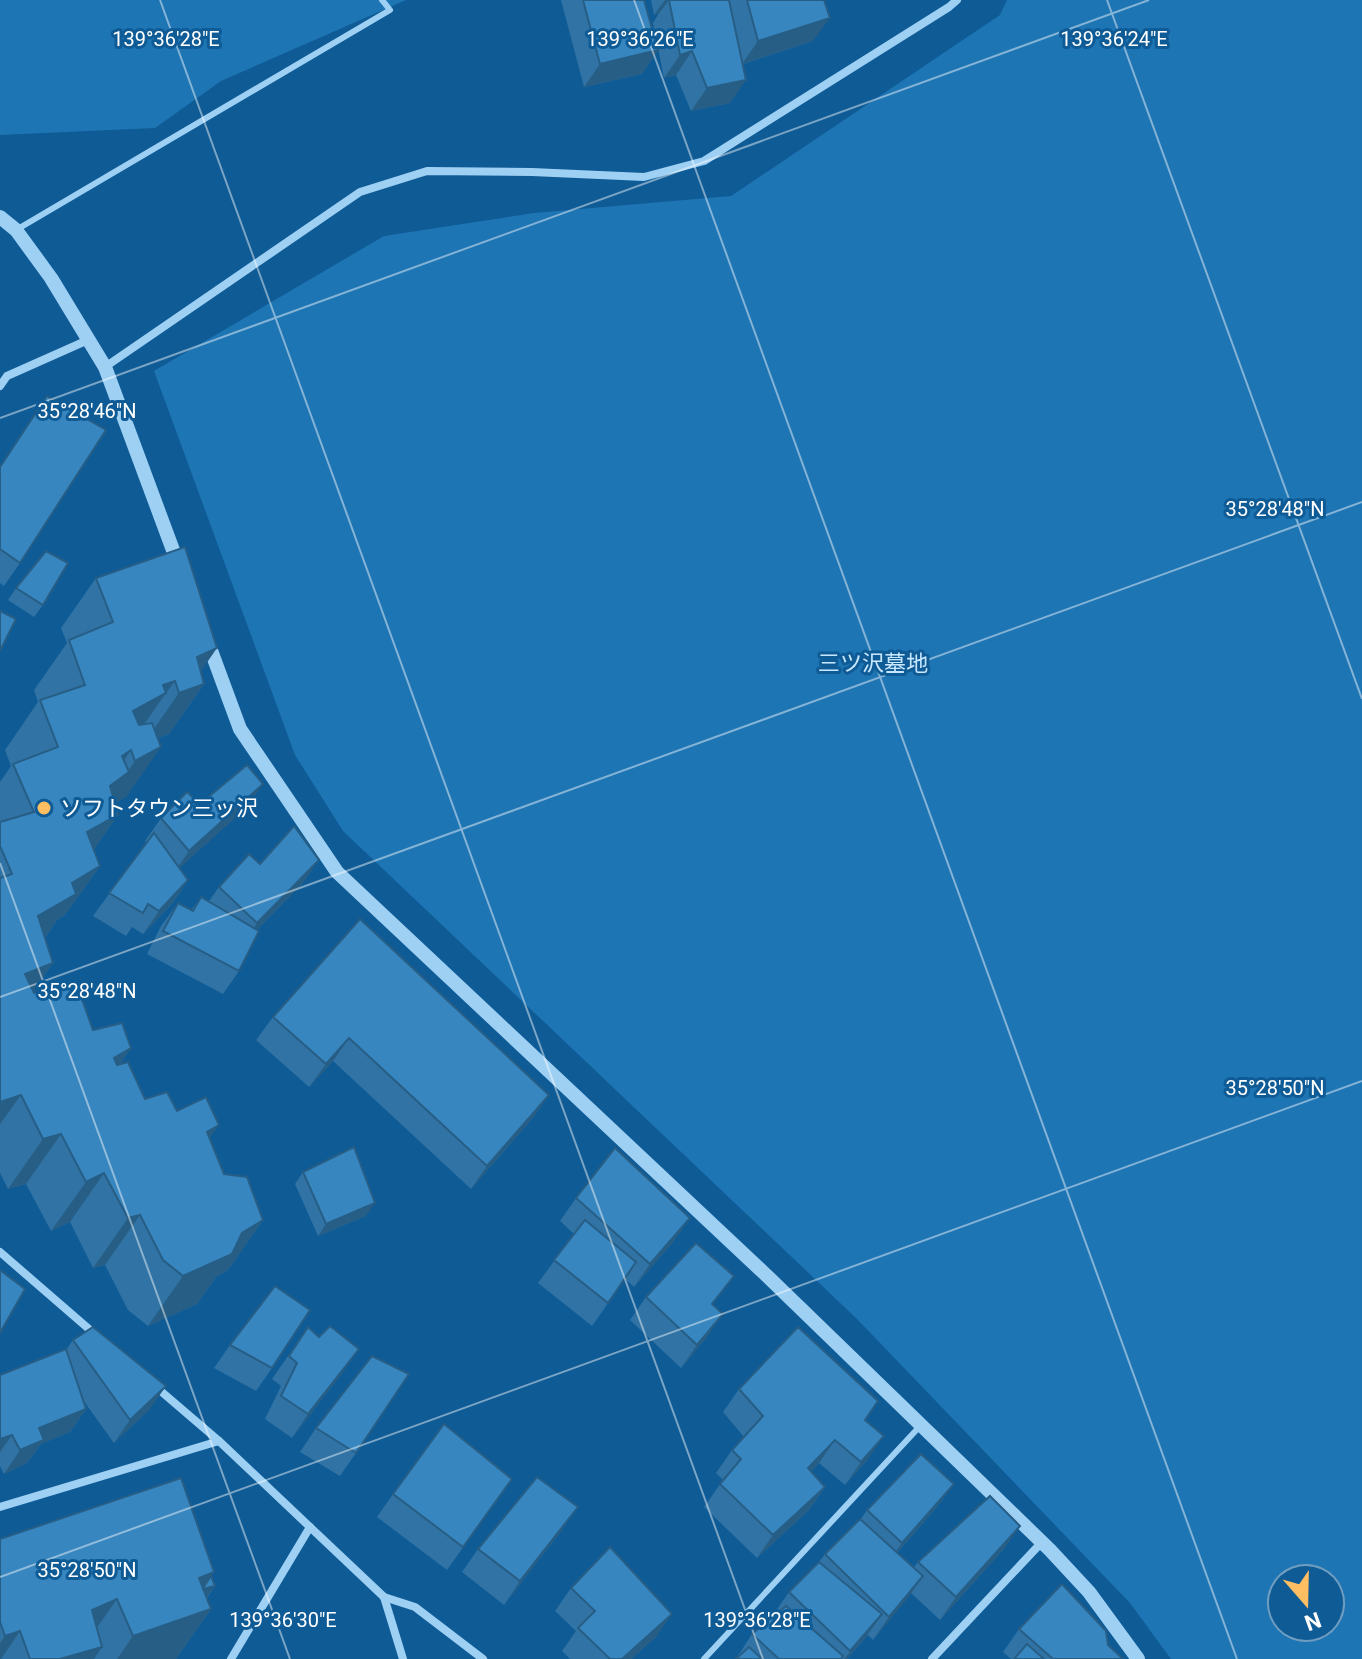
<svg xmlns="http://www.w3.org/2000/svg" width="1362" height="1659" font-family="Roboto,'Noto Sans JP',sans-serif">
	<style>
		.green { fill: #1e75b4; fill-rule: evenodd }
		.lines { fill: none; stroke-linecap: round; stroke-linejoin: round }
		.service { stroke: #9ed0f4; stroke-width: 6 }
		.minor { stroke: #9ed0f4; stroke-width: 8 }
		.tertiary { stroke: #9ed0f4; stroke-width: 14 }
		.wall { fill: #3073a4 }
		.shaded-wall { fill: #275e86 }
		.building { fill: #3886bf; stroke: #275e86; stroke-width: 2 }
		.ticks { fill: none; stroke: #fff; stroke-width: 2; stroke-opacity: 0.45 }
		.poi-dot { fill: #ffbe62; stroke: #0f5b96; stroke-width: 3 }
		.labels { text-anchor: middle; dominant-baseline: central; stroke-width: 6; stroke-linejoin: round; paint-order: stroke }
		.park-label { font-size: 22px; fill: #c7e7fe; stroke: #0f5b96 }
		.poi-label { font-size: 22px; fill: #fff; stroke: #0f5b96; text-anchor: start }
		.ticks-label { font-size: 20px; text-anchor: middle; fill: #fff; stroke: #0f5b96; stroke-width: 6; stroke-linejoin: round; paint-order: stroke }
	</style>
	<rect width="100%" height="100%" fill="#0f5b96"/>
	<g class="green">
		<path d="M0 0H406L221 81 155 128 0 135Z"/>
		<path d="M1007 0H1362V1659H1171L1130 1603 856 1318 343 831 295 755 154 371 384 236 534 213 731 196 1000 15ZM1330 1579V1627H1282V1579Z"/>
	</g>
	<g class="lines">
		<g class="service">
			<path d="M16 230 390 10 382 0"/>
			<path d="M704 1659 921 1425"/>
		</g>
		<g class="minor">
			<path d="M105 367 360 192 427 171 532 172 644 177 704 161 949 7 957 0"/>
			<path d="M0 386 7 376 88 340"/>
			<path d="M0 1252 97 1336"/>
			<path d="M156 1387 219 1441 384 1597 403 1659"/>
			<path d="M0 1507 219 1441"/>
			<path d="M384 1597 415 1607 483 1659"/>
			<path d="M231 1659 310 1527"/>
			<path d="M932 1659 1042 1542"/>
		</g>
		<g class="tertiary">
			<path d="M0 217 16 230 51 278 105 367 180 569"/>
			<path d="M206 637 240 729 337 872 765 1274 1050 1550 1089 1592 1138 1659"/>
		</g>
	</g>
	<g class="wall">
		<path d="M561 0H644L658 50 642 74 584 87Z"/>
		<path d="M651 0H824L813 41 743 64 730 103 691 111 676 75 664 78 653 23 659 13 654 15Z"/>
		<path d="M47 396 20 563 4 586 0 583V466Z"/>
		<path d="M96 578 200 671 204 684 169 734 158 738 126 797 114 803 118 815 94 849 100 866 65 915 57 920 45 938 53 963 33 991 93 1030 131 1048 120 1064 145 1099 177 1111 209 1139 224 1174 263 1220 228 1270 216 1277 197 1304 148 1326 128 1310 105 1265 93 1268 70 1222 51 1231 26 1184 8 1189 0 1173V782L11 766 5 750 38 702 34 690 67 643 61 628Z"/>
		<path d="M16 588 43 605 34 617 8 600Z"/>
		<path d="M200 804 247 807 179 868 188 880 172 904 143 934 132 927 126 936 93 916 146 843 145 841 161 818Z"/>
		<path d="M260 864 303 883 257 930 239 971 223 994 147 954 161 926 178 903 191 910 201 897 209 901 219 887Z"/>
		<path d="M360 919 549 1095 532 1119 471 1189 333 1061 309 1087 256 1040 273 1017Z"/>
		<path d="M303 1172 366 1216 318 1236 295 1184Z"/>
		<path d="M576 1198 674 1241 634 1287 625 1279 592 1326 538 1283 574 1234 560 1221Z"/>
		<path d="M646 1297 713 1305 707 1337 681 1368 630 1320Z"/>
		<path d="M308 1327 319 1337 343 1372 292 1438 265 1419 281 1386 272 1379Z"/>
		<path d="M73 1340 150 1409 114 1443 83 1400 86 1409 70 1432 41 1444 27 1463 4 1474 0 1466V1375L66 1350Z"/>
		<path d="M230 1345 272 1368 256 1391 214 1368Z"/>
		<path d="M739 1389 865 1420 868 1459 845 1485 819 1463 811 1471 825 1487 809 1510 757 1558 704 1507 723 1480 716 1473 732 1450 744 1437 723 1412Z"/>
		<path d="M316 1428 356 1453 340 1476 300 1452Z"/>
		<path d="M512 1479 447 1570 377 1517 393 1494Z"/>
		<path d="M954 1484 937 1507 897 1553 914 1567 918 1562 1004 1549 940 1620 911 1593 873 1640 868 1635 847 1659H736L752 1634 774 1616 773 1615 789 1592 818 1563 825 1554 860 1520 867 1510Z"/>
		<path d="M578 1507 562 1530 504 1605 462 1572 478 1549Z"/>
		<path d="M0 1539 214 1572 211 1576 215 1586 207 1598 211 1609 176 1659H0Z"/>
		<path d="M571 1588 656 1637 631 1659H570L562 1651 576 1631 555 1611Z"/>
		<path d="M1019 1629 1108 1645 1121 1659H1011L1003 1652Z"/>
	</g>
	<g class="shaded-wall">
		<path d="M665 0H669L659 13 654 15Z"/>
		<path d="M830 18 813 41 742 64 758 41Z"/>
		<path d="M658 50 642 74 584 87 600 64Z"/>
		<path d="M692 51 676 75 664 78 680 55Z"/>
		<path d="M746 80 730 103 691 111 707 88Z"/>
		<path d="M217 648 188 690 204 684 169 734 144 743 179 693 197 657Z"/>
		<path d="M175 681 166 693 131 743 133 711 163 685Z"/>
		<path d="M161 747 126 797 102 810 110 786 127 773 135 761Z"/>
		<path d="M131 750 97 800 122 756Z"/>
		<path d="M263 784 247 807 173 874 189 851Z"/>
		<path d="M118 815 83 865 87 832Z"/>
		<path d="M319 860 303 883 241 946 257 923Z"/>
		<path d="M100 866 65 915 57 920 41 944 38 916 72 883Z"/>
		<path d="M188 880 172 904 143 934 159 911Z"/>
		<path d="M53 963 18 1013 25 974Z"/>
		<path d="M349 1038 333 1061 309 1087 326 1064Z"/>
		<path d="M131 1048 96 1098 114 1058Z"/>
		<path d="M21 1095 0 1124V1102Z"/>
		<path d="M549 1095 532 1119 471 1189 487 1166Z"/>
		<path d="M219 1125 184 1174 207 1132Z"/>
		<path d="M61 1134 26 1184 8 1189 43 1139Z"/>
		<path d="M104 1173 70 1222 51 1231 86 1182Z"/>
		<path d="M375 1203 366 1216 318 1236 326 1224Z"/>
		<path d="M140 1215 105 1265 93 1268 128 1218Z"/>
		<path d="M690 1218 674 1241 634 1287 650 1264Z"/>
		<path d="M263 1220 228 1270 216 1277 197 1304 148 1326 183 1276 242 1233Z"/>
		<path d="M723 1314 707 1337 681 1368 697 1345Z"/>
		<path d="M359 1349 343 1372 292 1438 308 1414Z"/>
		<path d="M166 1386 150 1409 114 1443 130 1420Z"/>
		<path d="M86 1409 70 1432 41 1444 27 1463 4 1474 20 1450 39 1428Z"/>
		<path d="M12 1435 0 1452V1439Z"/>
		<path d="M884 1436 868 1459 845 1485 861 1462Z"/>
		<path d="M835 1440 819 1463 792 1491 808 1468Z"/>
		<path d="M954 1484 937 1507 885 1566 902 1543Z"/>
		<path d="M825 1487 809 1510 757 1558 773 1535Z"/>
		<path d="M578 1507 562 1530 504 1605 520 1581Z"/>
		<path d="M1020 1526 1004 1549 940 1620 956 1597Z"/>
		<path d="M214 1572 202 1590 215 1586 206 1598 211 1609 176 1659H117L133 1636 199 1578Z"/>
		<path d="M923 1576 907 1599 873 1640 889 1617Z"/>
		<path d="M117 1599 82 1649 92 1610Z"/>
		<path d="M672 1614 656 1637 631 1659H622Z"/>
		<path d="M882 1614 866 1637 847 1659H844Z"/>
		<path d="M20 1631 1 1659H0V1643L5 1636Z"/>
		<path d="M102 1647 94 1659H60Z"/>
	</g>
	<g class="building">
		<path d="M583 0H644L658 50 600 64Z"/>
		<path d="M669 0H729L746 80 707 88 692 51 680 55Z"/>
		<path d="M747 0H824L830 18 758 41Z"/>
		<path d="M47 396 106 430 20 563 0 549V467Z"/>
		<path d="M185 547 217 648 197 657 204 684 179 693 175 681 163 685 166 693 133 711 139 725 152 723 161 747 135 761 131 750 122 756 129 772 110 786 118 815 87 832 100 866 72 883 76 894 38 916 53 963 25 974 34 993 54 983 79 991 93 1030 122 1023 131 1048 114 1058 117 1065 128 1062 145 1099 167 1092 177 1111 206 1097 219 1125 207 1132 224 1174 247 1177 263 1220 242 1233 232 1254 183 1276 163 1260 140 1215 128 1218 104 1173 86 1182 61 1134 43 1139 21 1095 0 1102V878L12 874 0 846V822L34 812 13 764 58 747 40 700 85 685 69 640 113 622 96 578Z"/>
		<path d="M46 551 68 563 43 605 16 588Z"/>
		<path d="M0 611 16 619 0 651Z"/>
		<path d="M247 765 263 784 189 851 161 818 187 792 200 804Z"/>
		<path d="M294 826 319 860 257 923 219 887 249 854 260 864Z"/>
		<path d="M154 833 188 880 159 911 148 904 143 913 109 893Z"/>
		<path d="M201 897 259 931 239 971 163 931 178 903 193 911Z"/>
		<path d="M360 919 549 1095 487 1166 349 1038 326 1064 273 1017Z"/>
		<path d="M354 1147 375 1203 326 1224 303 1172Z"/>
		<path d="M615 1148 690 1218 650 1264 576 1198Z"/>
		<path d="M585 1220 636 1262 608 1303 554 1260Z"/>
		<path d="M696 1243 734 1276 712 1304 723 1314 697 1345 646 1297Z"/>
		<path d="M0 1270 25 1289 0 1333Z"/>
		<path d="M275 1286 310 1310 272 1368 230 1345Z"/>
		<path d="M330 1326 359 1349 308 1414 281 1396 297 1363 289 1356 308 1327 319 1337Z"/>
		<path d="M93 1327 166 1386 130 1420 73 1340Z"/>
		<path d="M798 1327 878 1401 865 1420 884 1436 861 1462 835 1440 808 1468 825 1487 773 1535 720 1484 741 1459 732 1450 763 1416 739 1389Z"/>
		<path d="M66 1349 86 1409 39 1428 44 1440 20 1450 12 1435 0 1439V1375Z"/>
		<path d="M372 1356 409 1374 356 1453 316 1428Z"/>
		<path d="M444 1424 512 1479 463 1547 393 1494Z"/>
		<path d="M921 1454 954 1484 902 1543 867 1510Z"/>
		<path d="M537 1477 578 1507 520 1581 478 1549Z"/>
		<path d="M181 1478 214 1572 199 1578 211 1609 133 1636 117 1599 92 1610 102 1647 60 1659H30L20 1631 5 1636 0 1622V1539Z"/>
		<path d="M990 1496 1020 1526 956 1597 918 1562Z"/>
		<path d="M860 1519 923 1576 889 1617 825 1554Z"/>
		<path d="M610 1547 672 1614 622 1659H610L578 1628 595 1611 571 1588Z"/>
		<path d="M819 1562 882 1614 850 1651 789 1592Z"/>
		<path d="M211 1576 215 1586 203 1589V1588Z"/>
		<path d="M1062 1584 1106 1631 1108 1645 1122 1658 1120 1659H1053L1019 1629Z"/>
		<path d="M786 1606 843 1656 841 1659H779L752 1634Z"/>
		<path d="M1027 1644 1044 1659H1014Z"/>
		<path d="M749 1647 762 1659H736Z"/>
	</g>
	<path class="ticks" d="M160 0 763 1659M634 0 1237 1659M1107 0 1362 699M0 418 1149 0M0 863 290 1659M0 997 1362 502M0 1577 1362 1081"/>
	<circle class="poi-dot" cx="44" cy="808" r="8"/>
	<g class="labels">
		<g class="park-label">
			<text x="873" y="663">三ツ沢墓地</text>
		</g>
		<g class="poi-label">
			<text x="60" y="808">ソフトタウン三ッ沢</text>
		</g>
	</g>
	<g class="ticks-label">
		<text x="166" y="46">139°36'28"E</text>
		<text x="640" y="46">139°36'26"E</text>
		<text x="1114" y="46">139°36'24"E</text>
		<text x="87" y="418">35°28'46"N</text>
		<text x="1275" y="516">35°28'48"N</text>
		<text x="87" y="998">35°28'48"N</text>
		<text x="1275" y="1095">35°28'50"N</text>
		<text x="87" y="1577">35°28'50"N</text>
		<text x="283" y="1627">139°36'30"E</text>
		<text x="757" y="1627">139°36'28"E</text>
	</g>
	<g transform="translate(1306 1603) rotate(160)"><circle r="38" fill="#0f5b96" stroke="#6f9dc0" stroke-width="2"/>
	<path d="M0-6L14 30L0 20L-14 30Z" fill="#ffbe62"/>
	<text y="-12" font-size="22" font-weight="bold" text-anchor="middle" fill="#ffffff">N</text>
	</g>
</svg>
